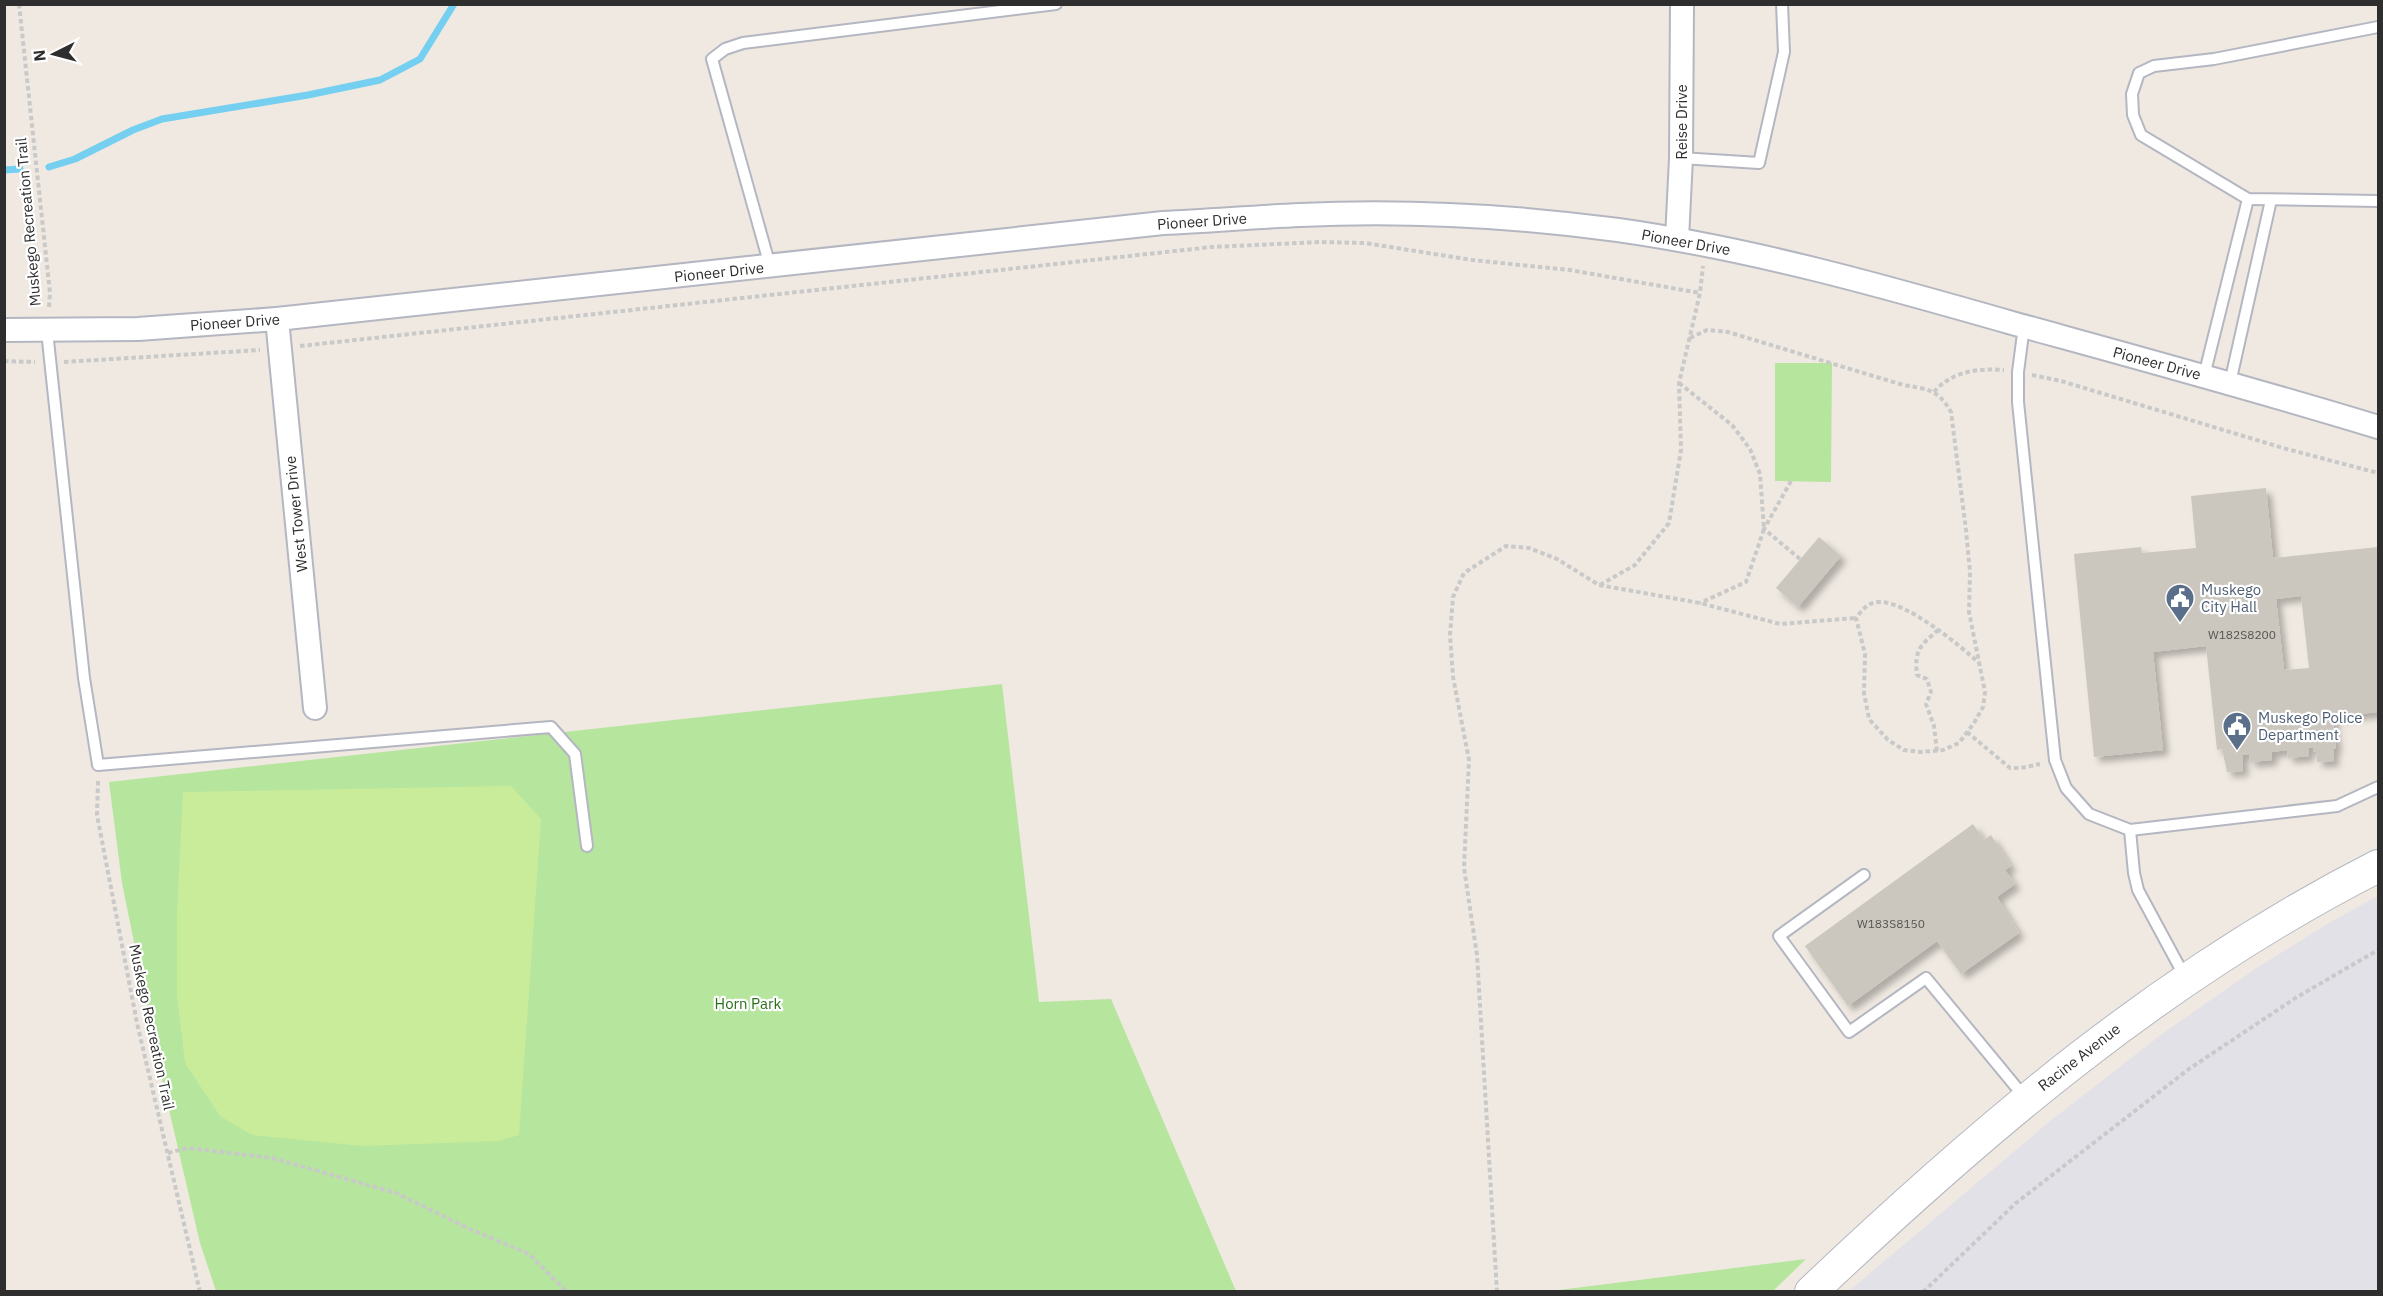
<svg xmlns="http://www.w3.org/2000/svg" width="2383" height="1296" font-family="'IBM Plex Sans',sans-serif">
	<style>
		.industrial { fill: #e3e1e8 }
		.green { fill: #b6e59e }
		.pitch { fill: #c9ec9a }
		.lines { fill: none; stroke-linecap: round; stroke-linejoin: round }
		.stream { stroke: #75cff0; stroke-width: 7 }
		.building { fill: #cbc7bf; fill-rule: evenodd; filter: url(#shadow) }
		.service-casing { stroke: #b4b7c1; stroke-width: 14 }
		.minor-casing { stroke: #b4b7c1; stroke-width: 26 }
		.secondary-casing { stroke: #b4b7c1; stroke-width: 34 }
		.path { stroke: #c9c9c9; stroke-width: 4; stroke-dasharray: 4.5 3; stroke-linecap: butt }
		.service { stroke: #fff; stroke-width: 10 }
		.minor { stroke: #fff; stroke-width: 22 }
		.secondary { stroke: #fff; stroke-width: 32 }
		.labels { text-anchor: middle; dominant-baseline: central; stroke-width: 4.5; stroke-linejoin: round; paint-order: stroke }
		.number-label { font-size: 12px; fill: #555452 }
		.street-label { font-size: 15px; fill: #2e2e2e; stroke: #fff }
		.service-label { font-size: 15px; fill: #4e5e75; stroke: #fff; text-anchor: start }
		.park-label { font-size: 15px; fill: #2c6e1b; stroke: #fff }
	</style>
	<defs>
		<filter id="shadow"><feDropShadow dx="5.5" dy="5.5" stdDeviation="3" flood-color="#0004"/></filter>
	</defs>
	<rect width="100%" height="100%" fill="#efe9e1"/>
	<path class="industrial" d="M2378 896V1291H1849L2049 1122 2162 1034 2258 967 2329 923Z"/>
	<g class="green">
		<path d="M1775 363H1832L1831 482 1775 481Z"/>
		<path d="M1002 684 1039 1002 1111 999 1236 1291H216L200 1243 161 1075 122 883 109 782Z"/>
		<path d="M1806 1259 1773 1291H1551Z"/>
	</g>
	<path class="pitch" d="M511 786 541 819 519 1135 498 1141 363 1146 252 1135 220 1116 185 1063 177 996V911L183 792Z"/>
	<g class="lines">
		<g class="stream">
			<path d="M49 167 75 159 133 130 162 119 308 95 380 80 420 59 454 4"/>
			<path d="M4 170 20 169"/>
		</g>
	</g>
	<g class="building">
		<path d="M2266 488 2273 558 2378 547V712L2333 717 2336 749H2333L2334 761 2317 762 2316 751 2313 752V747L2308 748 2309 756 2288 758 2287 750 2272 752V760L2250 762 2249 754 2242 755 2243 771 2227 772 2222 749 2217 750 2206 646 2153 652 2163 750 2094 757 2074 554 2141 547 2142 553 2196 548 2191 496ZM2301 596 2309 668 2284 670 2276 599Z"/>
		<path d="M1819 537 1841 556 1798 607 1776 588Z"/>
		<path d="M1973 824 1984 840 1991 835 2011 866 2005 870 2015 884 1997 897 2019 933 1961 974 1937 941 1848 1006 1805 946Z"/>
	</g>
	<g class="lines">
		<g class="service-casing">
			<g id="service">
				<path d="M2378 27 2214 59 2154 66 2139 73 2132 94 2133 115 2141 135 2248 199 2378 201"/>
				<path d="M1681 158 1759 163 1784 52 1782 4"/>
				<path d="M770 266 712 59 725 49 743 43 1056 4"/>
				<path d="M2024 326 2018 372V402L2055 760 2066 788 2089 814 2130 830 2134 873 2138 890 2186 979"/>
				<path d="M47 331 84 678 98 765 551 727 575 754 587 846"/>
				<path d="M2204 376 2248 199"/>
				<path d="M2230 383 2271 200"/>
				<path d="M2130 830 2337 806 2378 787"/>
				<path d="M1864 875 1779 936 1849 1032 1926 978 2026 1099"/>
			</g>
		</g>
		<g class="minor-casing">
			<g id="minor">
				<path d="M1677 239 1681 158 1682 4"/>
				<path d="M277 319 315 708"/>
				<path d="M4 330 138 329 277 319 1163 223C1209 221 1254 217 1300 215 1405 210 1513 216 1618 230 1752 249 1883 286 2012 323 2135 357 2257 390 2378 427"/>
			</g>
		</g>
		<g class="secondary-casing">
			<path id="secondary" d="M1811 1292C1985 1127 2163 975 2378 866"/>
		</g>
		<g class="path">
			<path d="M19 4 50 293 49 308"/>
			<path d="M1690 338 1707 330 1728 332 1903 385C1927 389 1938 389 1951 412L1966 530 1970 572 1969 612 1985 692 1983 707 1974 723 1959 743 1943 750 1921 752 1904 750 1888 740 1869 719 1864 693 1865 654 1856 618C1862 610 1867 603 1878 602 1905 600 1961 646 1980 664"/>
			<path d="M300 346 1212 247 1320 242 1365 243 1472 260 1570 270 1700 293"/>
			<path d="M4 361 35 362"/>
			<path d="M64 362 260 350"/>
			<path d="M2032 375 2061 381 2283 448 2378 473"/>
			<path d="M1679 383 1732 425 1750 449 1760 474 1764 529 1746 582 1700 603"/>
			<path d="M1934 392C1952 371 1978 368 2004 370"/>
			<path d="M1791 481 1764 529 1800 559"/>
			<path d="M1600 585 1635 565 1669 523 1681 450 1679 383 1700 293 1703 266"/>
			<path d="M1967 732 2010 768H2021L2040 764"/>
			<path d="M1937 751 1934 726 1926 704 1931 692 1927 679 1917 675C1914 650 1920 646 1938 630"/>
			<path d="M98 781 97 815 137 1023 200 1292"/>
			<path d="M168 1153 188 1148 272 1158 396 1193 472 1230 529 1254 567 1292"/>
			<path d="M1497 1292 1477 955 1464 868 1469 760 1453 677 1450 635 1453 597 1464 573 1506 546 1529 548 1557 559 1599 585 1700 603 1780 624 1856 618"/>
			<path d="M1923 1292 2016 1203 2189 1069 2297 997 2378 950"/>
		</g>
		<use href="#service" class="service"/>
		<use href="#minor" class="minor"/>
		<use href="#secondary" class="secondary"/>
	</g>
	<defs>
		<g id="civic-pin" transform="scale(1.5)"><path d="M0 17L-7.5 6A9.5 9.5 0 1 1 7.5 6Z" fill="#5c6f8a" stroke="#fff"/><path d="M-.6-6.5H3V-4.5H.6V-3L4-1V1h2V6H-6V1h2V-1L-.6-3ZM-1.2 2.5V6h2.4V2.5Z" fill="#fff"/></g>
	</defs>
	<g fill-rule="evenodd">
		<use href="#civic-pin" x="2180" y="598"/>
		<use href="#civic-pin" x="2237" y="726"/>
	</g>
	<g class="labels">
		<g class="number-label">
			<text x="2242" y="634">W182S8200</text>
			<text x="1891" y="923">W183S8150</text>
		</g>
		<g class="street-label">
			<text transform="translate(1681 122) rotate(-90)">Reise Drive</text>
			<text transform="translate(1202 221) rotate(-4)">Pioneer Drive</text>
			<text transform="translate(28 222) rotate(-95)">Muskego Recreation Trail</text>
			<text transform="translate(1686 242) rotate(10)">Pioneer Drive</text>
			<text transform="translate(719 272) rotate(-6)">Pioneer Drive</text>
			<text transform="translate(235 322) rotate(-4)">Pioneer Drive</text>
			<text transform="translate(2157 363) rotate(15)">Pioneer Drive</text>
			<text transform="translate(296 514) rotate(-96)">West Tower Drive</text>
			<text transform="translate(152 1027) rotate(78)">Muskego Recreation Trail</text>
			<text transform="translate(2079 1057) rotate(-38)">Racine Avenue</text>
		</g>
		<g class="service-label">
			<text x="2201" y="589">Muskego<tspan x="2201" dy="17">City Hall</tspan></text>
			<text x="2258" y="717">Muskego Police<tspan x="2258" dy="17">Department</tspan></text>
		</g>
		<g class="park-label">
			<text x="748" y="1003">Horn Park</text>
		</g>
	</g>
	<rect width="2383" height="1296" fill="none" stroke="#2e2e2e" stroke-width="12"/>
	<g transform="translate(54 54) rotate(264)" stroke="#ffffff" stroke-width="4.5" paint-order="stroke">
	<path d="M0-4.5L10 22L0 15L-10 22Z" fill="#2e2e2e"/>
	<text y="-9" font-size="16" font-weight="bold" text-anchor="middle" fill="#2e2e2e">N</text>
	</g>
</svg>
